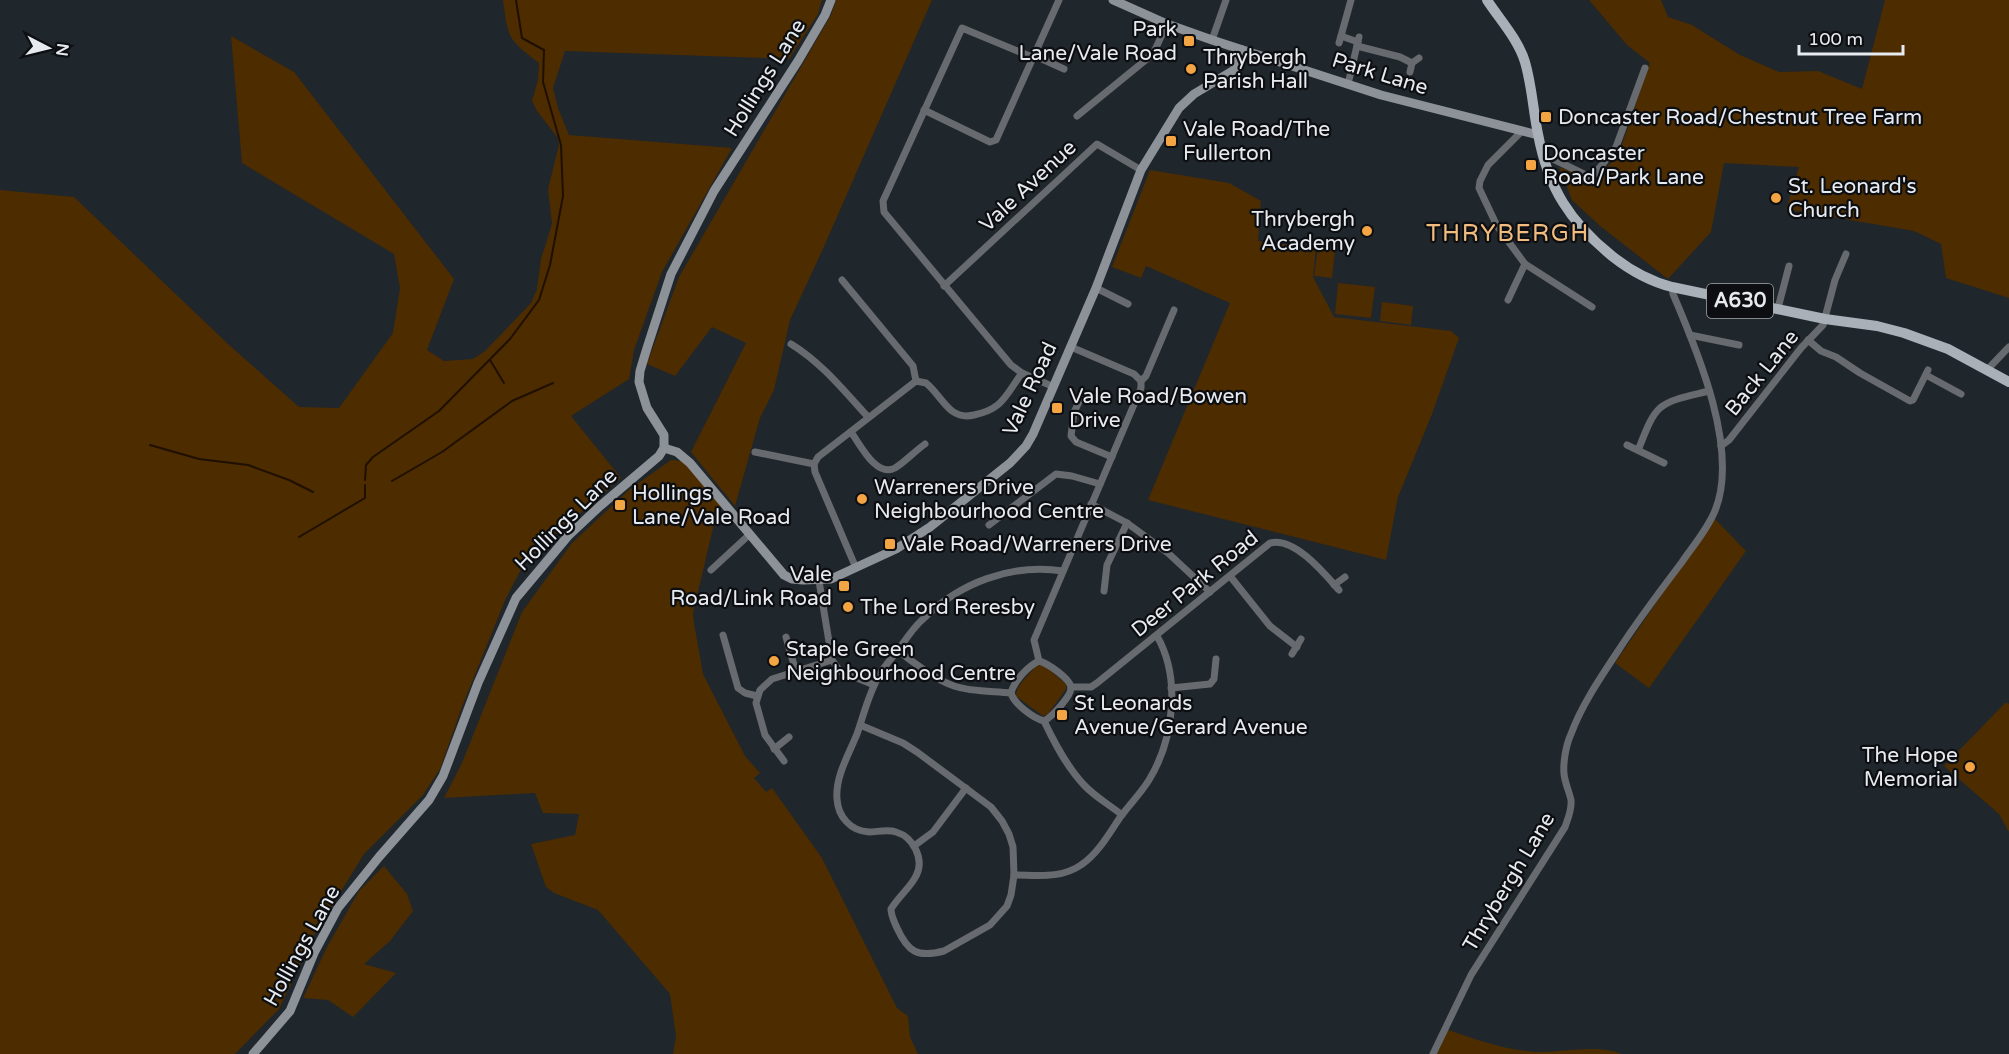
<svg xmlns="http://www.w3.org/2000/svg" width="2009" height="1054" font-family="'Varela Round',sans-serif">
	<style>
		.green { fill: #4d2c00 }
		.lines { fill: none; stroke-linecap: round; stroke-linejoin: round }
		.stream { stroke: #1f1002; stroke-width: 2 }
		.street { stroke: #676a6e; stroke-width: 7 }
		.secondary { stroke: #8c9297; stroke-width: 9 }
		.primary { stroke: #a9b0b8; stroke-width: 10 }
		.poi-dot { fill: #f3a443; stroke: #0c0e11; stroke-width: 2 }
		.labels { text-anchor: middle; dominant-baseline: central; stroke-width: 4.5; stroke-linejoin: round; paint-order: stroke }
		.shield { fill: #0c0e11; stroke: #a5a9ad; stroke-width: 1.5 }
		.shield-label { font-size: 20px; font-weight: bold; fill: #e7ebf0 }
		.poi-label { font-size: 21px; fill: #e7ebf0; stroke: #0c0e11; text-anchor: start }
		.street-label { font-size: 21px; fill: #e7ebf0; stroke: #0c0e11 }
		.quarter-label { font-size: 24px; letter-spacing: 1.5px; fill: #f3bc7f; stroke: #0c0e11 }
	</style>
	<rect width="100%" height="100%" fill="#1f262c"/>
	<g class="green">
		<path d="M503 0H822L818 14 789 59 565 51 553 88 558 108 569 135 732 148 662 272 634 350 629 379 571 416 621 478 526 560 506 598 463 704 440 769 423 795 364 854 314 935 279 1009 235 1054H0V190L74 197 228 344 299 407 339 408 393 333 400 288 394 254 242 163 231 36 294 72 454 279 427 350 444 361 473 359 485 351 531 303 537 289 541 259 552 224 548 189 559 145 558 138 537 111 532 101 538 80 539 63C508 39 508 39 503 0Z"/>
		<path d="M836 0H932L822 251 790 320 774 390 760 418 735 506 691 452 746 343 712 327 675 376 647 364 679 277 831 15Z"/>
		<path d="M1589 0H1661L1668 17 1692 25 1740 55 1779 72 1818 71 1862 89 1885 0H2009V298L1946 278 1941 244 1914 231 1786 209 1799 167 1724 163 1711 232 1668 279 1600 226 1572 200 1559 167 1593 180 1618 156 1650 63 1627 45Z"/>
		<path d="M1150 170 1229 183 1261 201 1258 241 1316 248 1313 277 1334 317 1451 331 1459 338 1432 414 1398 497 1386 560 1148 500 1230 303 1146 266 1141 278 1112 267Z"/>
		<path d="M1318 249 1335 251 1332 278 1314 276Z"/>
		<path d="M1338 283 1375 287 1371 318 1335 314Z"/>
		<path d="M1382 302 1413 306 1411 325 1380 321Z"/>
		<path d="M671 460 683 461 721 505 713 528 693 613 694 623 703 674 745 756 760 773 754 778 766 792 772 788 822 858 897 1008 908 1016 910 1037 918 1054H673L676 1036 670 994 598 910 554 893 546 887 531 844 575 835 579 814 543 813 535 793 444 798 462 763 522 612 572 543 630 489Z"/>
		<path d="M1714 518 1746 551 1649 688 1615 663Z"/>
		<path d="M1040 665 1047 668 1066 684V689L1048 714 1043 716 1016 696C1016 685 1029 675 1036 666Z"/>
		<path d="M2006 702 2009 704V832L1999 814 1944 766Z"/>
		<path d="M384 866 407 894 413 911 390 941 364 964 396 973 353 1017 328 1000 303 998 327 947 359 891Z"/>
		<path d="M1448 1030C1478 1040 1507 1051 1539 1052 1566 1052 1597 1044 1622 1054H1437Z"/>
	</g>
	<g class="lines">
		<g class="stream">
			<path d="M490 360 504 383"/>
			<path d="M150 445 199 459 248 465 289 480 313 492"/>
			<path d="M365 480 366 465 373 457 439 411 510 339 539 300 550 265 563 196 561 145 543 82 544 50 522 38 516 0"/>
			<path d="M392 481 442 452 512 401 553 383"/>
			<path d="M299 537 365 498V485"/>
		</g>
		<g class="street">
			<path d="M1341 36 1358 42"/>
			<path d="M1212 40 1226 0"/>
			<path d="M1339 43 1351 0"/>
			<path d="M1357 46 1400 57 1412 63"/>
			<path d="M1033 55 1064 69"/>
			<path d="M1032 57 962 28 883 201 884 212 1011 365 1022 373 1054 387"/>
			<path d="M1410 72 1412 63 1419 58"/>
			<path d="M1348 84 1359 37"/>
			<path d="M924 110 990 142 996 140 1059 0"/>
			<path d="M1077 116 1153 54 1167 24"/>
			<path d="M1553 159 1588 176 1594 175 1616 147 1645 68"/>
			<path d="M1525 264 1592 307"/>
			<path d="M842 280 913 366 916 381"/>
			<path d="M944 286 1097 144 1141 170"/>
			<path d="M1096 288 1128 304"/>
			<path d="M1508 300 1525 264 1497 226 1479 188 1480 181 1488 165 1521 132"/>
			<path d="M1778 308 1789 266"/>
			<path d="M1690 335 1739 345"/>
			<path d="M1808 340 1821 351 1836 357 1860 373 1910 401 1913 400 1928 370"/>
			<path d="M791 344C822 363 844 391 868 417"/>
			<path d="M1071 347 1134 374 1141 381"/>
			<path d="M1987 370 2009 347"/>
			<path d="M1926 375 1961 394"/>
			<path d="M1083 394 1074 412 1071 436 1076 442 1112 457"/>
			<path d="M851 432C860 444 876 478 895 468 905 462 915 451 925 444"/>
			<path d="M1627 445 1664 463"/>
			<path d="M1721 446 1729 440 1801 348 1823 325 1835 280 1846 254"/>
			<path d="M1638 450C1644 437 1649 418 1660 408 1672 398 1694 395 1709 391"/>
			<path d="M755 452 814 464"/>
			<path d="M1091 504 1127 523 1168 553 1210 592"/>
			<path d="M989 525 1056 474 1072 476 1100 484"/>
			<path d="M856 568 815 472 814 464 818 457 916 381 926 383C936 391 942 403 952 411 959 416 966 417 974 415 1003 409 1005 396 1022 373"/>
			<path d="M711 570 750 534"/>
			<path d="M1230 576 1270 626 1297 647"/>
			<path d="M819 581 832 660 840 671 874 685"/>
			<path d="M1334 585 1345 577"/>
			<path d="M1104 591 1107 565 1127 523"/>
			<path d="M723 635 738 688 745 693 757 696"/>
			<path d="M786 637 796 672"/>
			<path d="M898 651C915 663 934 679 954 686 972 692 993 691 1011 693 1014 681 1028 666 1039 661 1047 663 1071 679 1071 688 1071 696 1052 717 1044 721"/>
			<path d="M1292 654 1301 639"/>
			<path d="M1039 661 1034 640 1141 388V381L1146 376 1174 310"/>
			<path d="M1071 687H1091L1097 683 1270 543C1294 536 1325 574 1339 590"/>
			<path d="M1171 688 1210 684 1214 679 1216 659"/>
			<path d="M1011 693C1014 704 1033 718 1044 721"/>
			<path d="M1044 721C1055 744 1067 767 1084 785 1095 797 1110 805 1122 815"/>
			<path d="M860 725 903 743 917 752 991 807 1002 821 1009 834 1013 847 1014 875 1011 895 1007 906 990 925 944 951C917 958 908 952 897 928 894 921 891 916 891 909 898 897 910 888 916 876 925 859 913 837 896 832 888 829 877 832 869 832 850 831 838 816 837 799 835 777 849 754 857 734 864 714 869 692 880 674 885 665 893 657 899 649 906 639 913 628 922 620 959 583 1011 563 1063 571"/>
			<path d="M774 749 789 737"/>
			<path d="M784 761 765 735 756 703 760 690 772 679 832 660"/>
			<path d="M914 846 933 832 966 788"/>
			<path d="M1014 875C1037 875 1061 879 1081 865 1098 854 1110 832 1121 816 1130 804 1141 793 1149 780 1174 739 1181 678 1157 636"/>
			<path d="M1433 1054 1471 975 1565 827C1568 818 1572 810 1571 800 1569 791 1565 783 1564 774 1563 762 1566 745 1571 734 1582 704 1601 677 1618 651 1638 620 1660 591 1682 562 1693 546 1706 531 1714 513 1741 453 1697 350 1673 294L1672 287"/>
		</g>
		<g class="secondary">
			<path d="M1113 0 1167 24 1212 40 1381 95 1538 135"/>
			<path d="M664 448 677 452 690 463 784 575 792 579 803 580 831 579 896 549 930 527 1010 463 1026 446 1033 434 1096 288 1141 170 1179 108 1194 94 1234 70 1242 50"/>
			<path d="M253 1054 290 1011 314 953 338 908 379 857 429 800 443 776 478 683 516 598 568 536 600 506 659 456 664 448V435L647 408 639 382 640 371 647 348 671 274 714 191 798 61 825 15 831 0"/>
		</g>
		<path class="primary" d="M1487 0C1500 20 1518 39 1525 62 1532 86 1533 110 1538 134 1548 188 1570 222 1612 256 1631 271 1649 281 1672 287L1825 319 1877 326 1904 333 1948 349 2009 382"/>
	</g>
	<g class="poi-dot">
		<rect x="1183" y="35" width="12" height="12" rx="3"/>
		<circle cx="1191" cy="69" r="6"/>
		<rect x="1540" y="111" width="12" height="12" rx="3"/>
		<rect x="1165" y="135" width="12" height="12" rx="3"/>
		<rect x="1525" y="159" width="12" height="12" rx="3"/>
		<circle cx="1776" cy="198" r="6"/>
		<circle cx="1367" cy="231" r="6"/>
		<rect x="1051" y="402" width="12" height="12" rx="3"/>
		<circle cx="862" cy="499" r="6"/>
		<rect x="614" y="499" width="12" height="12" rx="3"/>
		<rect x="884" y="538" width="12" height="12" rx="3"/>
		<rect x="838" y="580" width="12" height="12" rx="3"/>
		<circle cx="848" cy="607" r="6"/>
		<circle cx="774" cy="661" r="6"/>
		<rect x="1056" y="709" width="12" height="12" rx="3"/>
		<circle cx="1970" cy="767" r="6"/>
	</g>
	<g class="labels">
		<rect class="shield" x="1707" y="284" width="66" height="34" rx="4.5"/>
		<g class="shield-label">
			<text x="1740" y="301">A630</text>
		</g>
		<g class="poi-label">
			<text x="1177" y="29" text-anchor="end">Park<tspan x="1177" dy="24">Lane/Vale Road</tspan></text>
			<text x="1203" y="57">Thrybergh<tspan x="1203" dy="24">Parish Hall</tspan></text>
			<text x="1558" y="117">Doncaster Road/Chestnut Tree Farm</text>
			<text x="1183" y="129">Vale Road/The<tspan x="1183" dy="24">Fullerton</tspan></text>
			<text x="1543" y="153">Doncaster<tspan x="1543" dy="24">Road/Park Lane</tspan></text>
			<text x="1788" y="186">St. Leonard's<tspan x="1788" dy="24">Church</tspan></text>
			<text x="1355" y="219" text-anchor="end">Thrybergh<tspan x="1355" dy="24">Academy</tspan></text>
			<text x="1069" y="396">Vale Road/Bowen<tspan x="1069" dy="24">Drive</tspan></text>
			<text x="874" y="487">Warreners Drive<tspan x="874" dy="24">Neighbourhood Centre</tspan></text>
			<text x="632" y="493">Hollings<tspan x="632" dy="24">Lane/Vale Road</tspan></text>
			<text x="902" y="544">Vale Road/Warreners Drive</text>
			<text x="832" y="574" text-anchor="end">Vale<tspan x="832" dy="24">Road/Link Road</tspan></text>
			<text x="860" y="607">The Lord Reresby</text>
			<text x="786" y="649">Staple Green<tspan x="786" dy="24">Neighbourhood Centre</tspan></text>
			<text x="1074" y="703">St Leonards<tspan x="1074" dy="24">Avenue/Gerard Avenue</tspan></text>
			<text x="1958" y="755" text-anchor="end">The Hope<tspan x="1958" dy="24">Memorial</tspan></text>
		</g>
		<g class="street-label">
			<text transform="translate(1380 74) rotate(17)">Park Lane</text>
			<text transform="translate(765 78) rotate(-58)">Hollings Lane</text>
			<text transform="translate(1028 186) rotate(-43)">Vale Avenue</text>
			<text transform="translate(1762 373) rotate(-51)">Back Lane</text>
			<text transform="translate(1030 389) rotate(-65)">Vale Road</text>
			<text transform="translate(566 520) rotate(-45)">Hollings Lane</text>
			<text transform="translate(1195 584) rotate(-39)">Deer Park Road</text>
			<text transform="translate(1509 882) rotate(-59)">Thrybergh Lane</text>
			<text transform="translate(302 946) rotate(-61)">Hollings Lane</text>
		</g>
		<g class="quarter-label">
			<text x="1508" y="233">THRYBERGH</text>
		</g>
	</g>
	<g transform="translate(48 48) rotate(97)" stroke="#0c0e11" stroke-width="4.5" paint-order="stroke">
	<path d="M0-4.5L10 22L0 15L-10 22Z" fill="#e7ebf0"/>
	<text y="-9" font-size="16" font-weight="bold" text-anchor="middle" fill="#e7ebf0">N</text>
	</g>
	<path d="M1799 45v9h104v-9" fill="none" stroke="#e7ebf0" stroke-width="3"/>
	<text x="1808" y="45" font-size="18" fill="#e7ebf0" stroke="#0c0e11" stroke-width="4.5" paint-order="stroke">100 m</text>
</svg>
